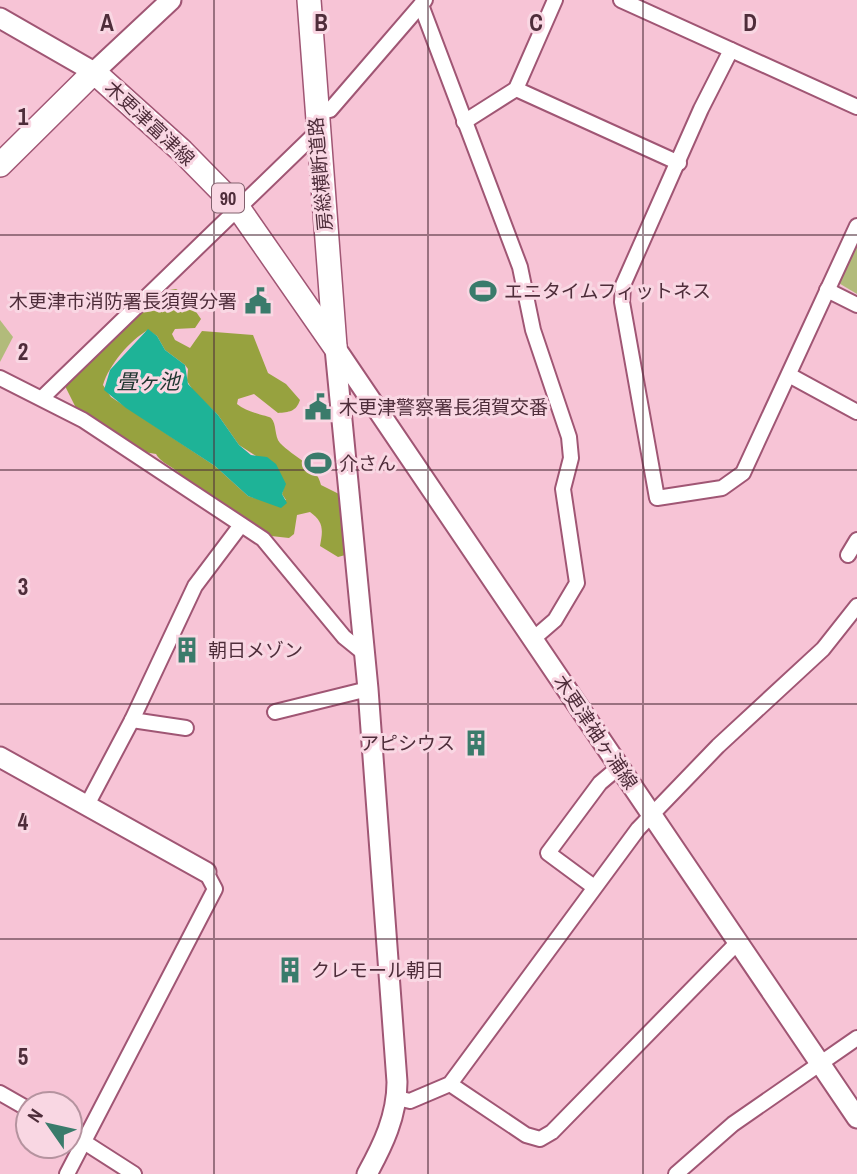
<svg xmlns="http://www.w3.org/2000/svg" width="857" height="1174" font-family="'Archivo Narrow','Noto Sans JP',sans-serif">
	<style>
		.green { fill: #b2bb7b }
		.forest { fill: #97a23f; fill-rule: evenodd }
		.water { fill: #1eb397 }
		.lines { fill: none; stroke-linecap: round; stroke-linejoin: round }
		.street-casing { stroke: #a05674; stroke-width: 18 }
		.secondary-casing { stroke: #a05674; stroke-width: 23 }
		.primary-casing { stroke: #a05674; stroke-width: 26 }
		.street { stroke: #fff; stroke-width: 14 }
		.secondary { stroke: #fff; stroke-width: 19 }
		.primary { stroke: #fff; stroke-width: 23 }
		.grid { fill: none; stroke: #4e2d3a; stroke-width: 2; stroke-opacity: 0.55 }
		.labels { text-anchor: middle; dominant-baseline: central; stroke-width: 6; stroke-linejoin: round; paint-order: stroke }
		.shield { fill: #f9d7e3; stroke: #81606d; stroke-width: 2 }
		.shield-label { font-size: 18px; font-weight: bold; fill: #4e2d3a }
		.street-label { font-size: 19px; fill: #4e2d3a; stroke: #f9d7e3 }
		.poi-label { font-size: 19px; fill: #4e2d3a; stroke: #f9d7e3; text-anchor: start }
		.water-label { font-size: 21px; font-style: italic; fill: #1f3630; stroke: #f9d7e3 }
		.grid-label { font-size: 23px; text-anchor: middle; font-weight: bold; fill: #4e2d3a; stroke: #f9d7e3; stroke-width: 6; stroke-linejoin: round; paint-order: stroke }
	</style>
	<rect width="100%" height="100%" fill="#f7c4d6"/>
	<g class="green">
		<path d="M857 240V294L837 282Z"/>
		<path d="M0 320 13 337 0 362Z"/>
	</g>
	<path class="forest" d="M176 289 183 293 201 319 195 328 175 329 172 334 175 340 190 348 202 331 253 335 268 373 286 384 300 400C296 412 289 412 278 413L254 394 238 399 237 404C248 413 269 416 271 418 277 424 274 436 280 443 293 457 317 465 321 485L343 496 349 554 338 557 320 546C323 530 324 522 310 512L297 515 294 534 289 538 262 535 183 479C178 467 163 466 156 454L144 452 76 408 66 388V378L74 356 107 328 157 292ZM148 330 157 336 165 350 185 365 188 369 187 381 194 392 218 415 239 445 256 456 284 487 282 494 286 500 268 502 248 496 215 466 111 397 103 385C109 365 130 340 148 330Z"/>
	<path class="water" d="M148 329 157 336 165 350 185 365 188 384 218 415 239 445 251 455 267 457 276 464 286 484 282 494 287 503 281 508 248 496 215 466 126 408 104 390 110 370Z"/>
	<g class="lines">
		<g class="street-casing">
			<g id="street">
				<path d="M621 0 857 107"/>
				<path d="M421 5 520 267 533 330 569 437 571 458 563 489 577 583 555 620 533 639"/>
				<path d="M731 50 701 109 623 285 622 302 657 498 722 488 743 473 857 226"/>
				<path d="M516 89 679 163"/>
				<path d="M315 113 330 110 425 0"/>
				<path d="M464 122 516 89 555 0"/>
				<path d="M827 290 857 305"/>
				<path d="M789 375 857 412"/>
				<path d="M0 378 83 420 263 539 344 637 365 654"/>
				<path d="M42 398 317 132"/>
				<path d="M848 555 857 540"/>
				<path d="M275 712 368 689"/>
				<path d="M132 720 186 728"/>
				<path d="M87 805 132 720 195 586 241 525"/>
				<path d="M594 887 548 853 600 783 619 767"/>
				<path d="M450 1084 526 1135 540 1139 552 1132 738 942"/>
				<path d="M0 1093 28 1109"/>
				<path d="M397 1098 410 1101 450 1084 638 829 718 746 823 649 857 606"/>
				<path d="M70 1133 134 1174"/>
				<path d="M67 1174 215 889 206 872"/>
				<path d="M676 1174 733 1124 857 1038"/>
			</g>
		</g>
		<g class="secondary-casing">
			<g id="secondary">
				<path d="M0 18 94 72 171 0"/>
				<path d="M335 347 857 1118"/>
				<path d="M335 348 368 689 397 1082C397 1116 383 1145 367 1174"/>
				<path d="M0 757 206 872"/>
			</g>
		</g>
		<g class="primary-casing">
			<g id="primary">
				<path d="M309 0 335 346"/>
				<path d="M0 165 94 72 182 151 239 209 335 347"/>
			</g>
		</g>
		<use href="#street" class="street"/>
		<use href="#secondary" class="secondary"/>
		<use href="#primary" class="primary"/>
	</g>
	<path class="grid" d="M214 0V1174M428 0V1174M643 0V1174M0 235H857M0 470H857M0 704H857M0 939H857"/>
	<defs>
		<g id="stadium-bare" transform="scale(2.1)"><path d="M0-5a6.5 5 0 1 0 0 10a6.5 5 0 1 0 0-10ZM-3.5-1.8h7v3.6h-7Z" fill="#3a7b6b" stroke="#f9d7e3" stroke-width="2.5" paint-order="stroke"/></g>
		<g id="civic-bare" transform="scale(2.1)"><path d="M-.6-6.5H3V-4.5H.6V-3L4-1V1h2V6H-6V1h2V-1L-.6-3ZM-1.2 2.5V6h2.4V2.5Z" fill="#3a7b6b" stroke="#f9d7e3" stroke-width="2.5" paint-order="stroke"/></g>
		<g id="building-bare" transform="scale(2.1)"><path d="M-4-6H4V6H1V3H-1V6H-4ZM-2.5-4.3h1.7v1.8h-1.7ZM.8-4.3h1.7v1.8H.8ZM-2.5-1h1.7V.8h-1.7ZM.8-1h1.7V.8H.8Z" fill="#3a7b6b" stroke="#f9d7e3" stroke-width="2.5" paint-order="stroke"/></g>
	</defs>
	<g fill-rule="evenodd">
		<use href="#stadium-bare" x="483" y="291"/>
		<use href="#civic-bare" x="258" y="301"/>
		<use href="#civic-bare" x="318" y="407"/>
		<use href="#stadium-bare" x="318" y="463"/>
		<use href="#building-bare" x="187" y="650"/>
		<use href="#building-bare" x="476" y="743"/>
		<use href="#building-bare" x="290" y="970"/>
	</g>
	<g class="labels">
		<rect class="shield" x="212" y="183.5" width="32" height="29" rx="5"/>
		<g class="shield-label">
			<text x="228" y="198">90</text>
		</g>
		<g class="street-label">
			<text transform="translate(150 123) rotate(43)">木更津富津線</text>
			<text transform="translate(320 174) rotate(-95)">房総横断道路</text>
			<text transform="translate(596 732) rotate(56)">木更津袖ヶ浦線</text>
		</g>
		<g class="poi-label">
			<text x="504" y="291">エニタイムフィットネス</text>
			<text x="237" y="301" text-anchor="end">木更津市消防署長須賀分署</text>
			<text x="339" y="407">木更津警察署長須賀交番</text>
			<text x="339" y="463">介さん</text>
			<text x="208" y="650">朝日メゾン</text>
			<text x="455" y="743" text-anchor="end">アピシウス</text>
			<text x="311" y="970">クレモール朝日</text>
		</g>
		<g class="water-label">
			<text x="148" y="381">畳ヶ池</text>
		</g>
	</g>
	<g class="grid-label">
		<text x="107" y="31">A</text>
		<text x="321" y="31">B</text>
		<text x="536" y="31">C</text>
		<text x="750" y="31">D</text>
		<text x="23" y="125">1</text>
		<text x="23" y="360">2</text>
		<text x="23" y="595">3</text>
		<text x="23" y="830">4</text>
		<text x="23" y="1065">5</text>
	</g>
	<g transform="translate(49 1125) rotate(304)"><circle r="33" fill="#f9d7e3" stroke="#b5939f" stroke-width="2"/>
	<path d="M0-5L12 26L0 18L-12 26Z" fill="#3a7b6b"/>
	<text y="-10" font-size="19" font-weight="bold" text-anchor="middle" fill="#4e2d3a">N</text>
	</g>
</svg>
